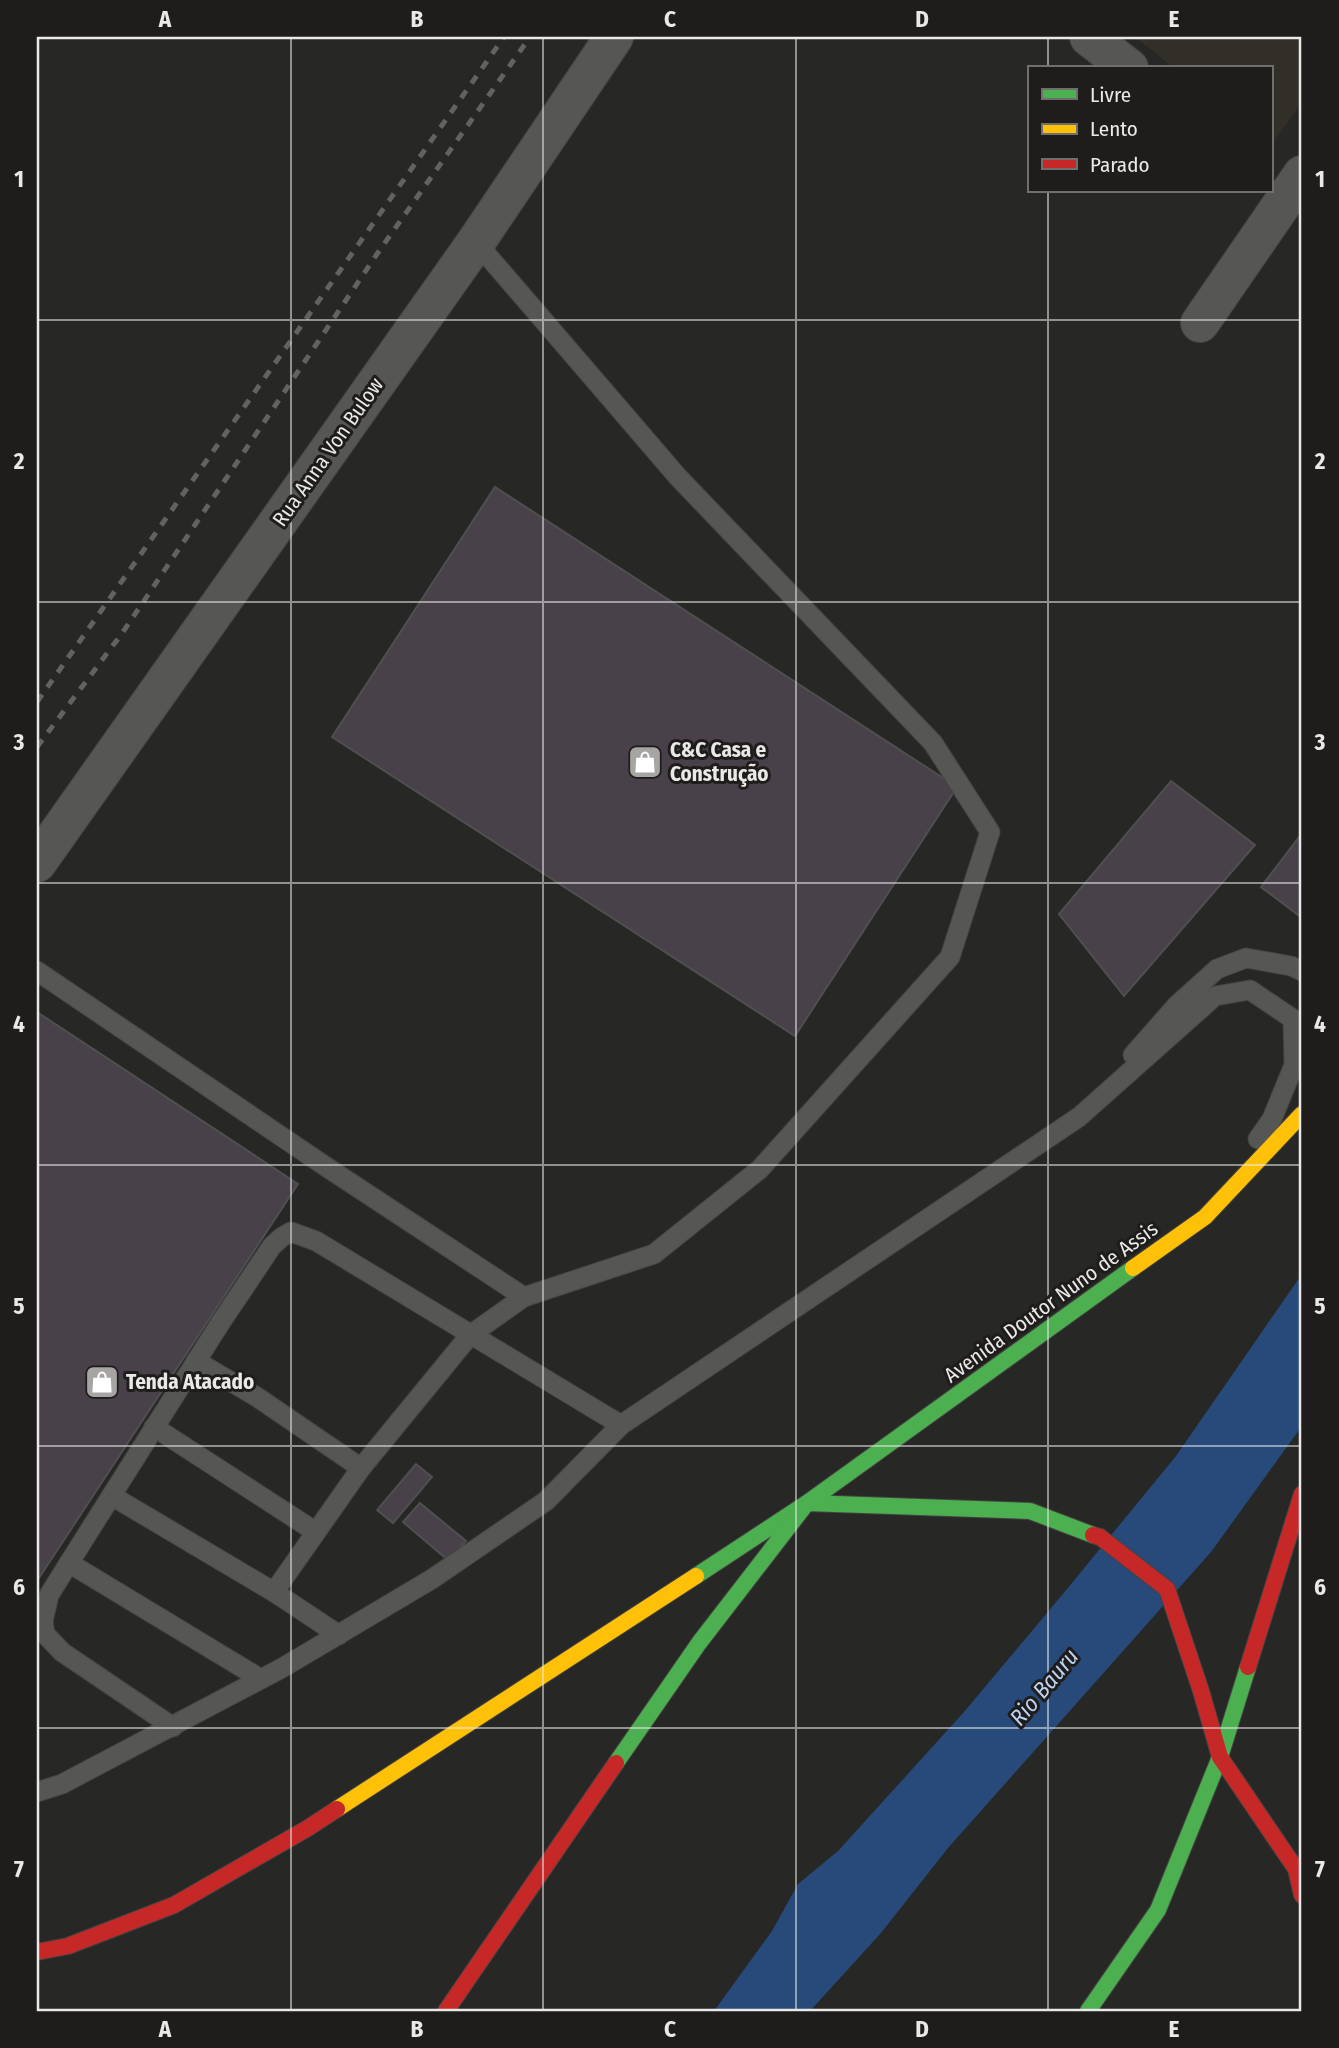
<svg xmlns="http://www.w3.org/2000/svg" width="1339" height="2048" font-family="'Fira Sans Condensed',sans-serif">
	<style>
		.built { fill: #322e28 }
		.water { fill: #274a7a }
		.building { fill: #49414a; stroke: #4f4f4f; stroke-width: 2 }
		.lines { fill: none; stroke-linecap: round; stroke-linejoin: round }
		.lane-casing { stroke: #444342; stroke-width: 21 }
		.street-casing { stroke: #444342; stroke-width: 40 }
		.fast-casing { stroke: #444342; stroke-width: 18 }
		.slow-casing { stroke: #444342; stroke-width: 18 }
		.jam-casing { stroke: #444342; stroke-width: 18 }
		.lane { stroke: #565655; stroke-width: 19 }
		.street { stroke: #565655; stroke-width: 38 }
		.fast { stroke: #4caf50; stroke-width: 16 }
		.slow { stroke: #ffc107; stroke-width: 16 }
		.jam { stroke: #c62828; stroke-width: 16 }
		.rail { stroke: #626261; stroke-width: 5; stroke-dasharray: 9 9; stroke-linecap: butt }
		.grid { fill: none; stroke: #eae9e8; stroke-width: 2; stroke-opacity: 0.55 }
		.labels { text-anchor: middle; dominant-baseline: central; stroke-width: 6; stroke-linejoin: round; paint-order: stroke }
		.street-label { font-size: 21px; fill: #eae9e8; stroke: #1f1d1b }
		.poi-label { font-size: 21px; font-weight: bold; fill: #eae9e8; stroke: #1f1d1b; text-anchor: start }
		.water-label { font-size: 23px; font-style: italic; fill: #bcd3f3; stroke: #1f1d1b }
		.neatline { fill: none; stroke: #eae9e8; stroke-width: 2.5 }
		.grid-label { font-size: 23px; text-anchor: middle; font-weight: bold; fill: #eae9e8 }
	</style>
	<rect width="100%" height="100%" fill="#272726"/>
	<path class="built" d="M1135 37H1302V102L1271 146V68H1174Z"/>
	<path class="water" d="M1302 1274V1426L1211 1552 948 1848 881 1933 810 2011H714L772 1931 798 1884 838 1851 964 1712 1067 1589 1176 1456Z"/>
	<g class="building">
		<path d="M495 487 957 787 795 1036 332 737Z"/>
		<path d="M1171 781 1255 845 1124 996 1059 914Z"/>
		<path d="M1299 837 1302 839V918L1261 887Z"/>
		<path d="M37 1012 298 1184 37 1581Z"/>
		<path d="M416 1464 432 1477 393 1523 377 1510Z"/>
		<path d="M420 1503 466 1541 449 1561 403 1522Z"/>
	</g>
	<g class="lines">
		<g class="lane-casing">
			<g id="lane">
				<path d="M37 971 328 1168 524 1297 654 1254 760 1169 950 957 990 832 933 743 678 477 476 242"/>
				<path d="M1133 1055 1177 1005 1217 969 1246 958 1291 966 1302 971"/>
				<path d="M196 1361 257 1397 361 1468"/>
				<path d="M154 1427 316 1532"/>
				<path d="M112 1496 274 1592"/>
				<path d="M69 1563 261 1679"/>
				<path d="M339 1635 274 1592 361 1468 470 1335 524 1297"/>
				<path d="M173 1727 62 1652 45 1634 43 1621 49 1595 69 1563 221 1322 272 1246 282 1237 291 1232 316 1241 621 1425 1079 1117 1215 996 1250 990 1293 1019 1294 1065 1272 1119 1258 1139"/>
				<path d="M37 1792 62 1784 282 1668 432 1579 546 1501 621 1425"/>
			</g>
		</g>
		<g class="street-casing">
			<g id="street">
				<path d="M1089 37 1129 68"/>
				<path d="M1200 323 1302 175"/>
				<path d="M37 863 476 242 614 37"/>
			</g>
		</g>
		<g class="fast-casing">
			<g id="fast">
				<path d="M696 1576 807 1503 1030 1511 1093 1535"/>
				<path d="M616 1763 699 1643 807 1503 1133 1268"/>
				<path d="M1088 2011 1158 1910 1220 1757 1248 1667"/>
			</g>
		</g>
		<g class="slow-casing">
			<g id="slow">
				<path d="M1133 1268 1205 1217 1302 1114"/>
				<path d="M337 1809 696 1576"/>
			</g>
		</g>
		<g class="jam-casing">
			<g id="jam">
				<path d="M1093 1535 1100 1537 1167 1589 1201 1691 1220 1757 1296 1869 1302 1895"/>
				<path d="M1248 1667 1302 1494"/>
				<path d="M37 1952 68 1946 174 1905 308 1828 337 1809"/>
				<path d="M446 2011 616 1763"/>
			</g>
		</g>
		<use href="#lane" class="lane"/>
		<use href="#street" class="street"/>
		<use href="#fast" class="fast"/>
		<use href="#slow" class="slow"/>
		<use href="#jam" class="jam"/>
		<g class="rail">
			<path d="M37 702 504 37"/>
			<path d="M37 747 123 632 377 254 530 37"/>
		</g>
	</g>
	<path class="grid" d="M291 37V2011M543 37V2011M796 37V2011M1048 37V68M1048 191V2011M37 320H1302M37 602H1302M37 883H1302M37 1165H1302M37 1446H1302M37 1728H1302"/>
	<defs>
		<g id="shop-square" transform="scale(1.75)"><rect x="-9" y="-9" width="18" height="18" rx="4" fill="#a6a5a4" stroke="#1f1d1b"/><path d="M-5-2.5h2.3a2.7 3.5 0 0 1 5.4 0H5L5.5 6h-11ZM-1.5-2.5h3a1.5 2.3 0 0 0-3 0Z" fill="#fff"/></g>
	</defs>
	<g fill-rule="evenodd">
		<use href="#shop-square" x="645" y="762"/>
		<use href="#shop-square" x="102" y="1382"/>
	</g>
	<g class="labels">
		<g class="street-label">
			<text transform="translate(328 452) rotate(-55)">Rua Anna Von Bulow</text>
			<text transform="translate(1051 1302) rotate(-36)">Avenida Doutor Nuno de Assis</text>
		</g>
		<g class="poi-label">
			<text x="670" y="750">C&amp;C Casa e<tspan x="670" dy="24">Construção</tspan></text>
			<text x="126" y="1382">Tenda Atacado</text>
		</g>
		<g class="water-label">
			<text transform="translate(1044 1687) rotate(-50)">Rio Bauru</text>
		</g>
	</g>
	<rect width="1339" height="2048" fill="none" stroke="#1f1d1b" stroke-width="77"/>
	<rect x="1028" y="66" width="245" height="126" fill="#1f1d1b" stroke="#706f6d" stroke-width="2"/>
	<rect x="1042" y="89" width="35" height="10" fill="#4caf50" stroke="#706f6d" stroke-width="2"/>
	<text x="1090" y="102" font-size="21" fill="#eae9e8">Livre</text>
	<rect x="1042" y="124" width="35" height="10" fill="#ffc107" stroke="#706f6d" stroke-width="2"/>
	<text x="1090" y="136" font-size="21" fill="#eae9e8">Lento</text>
	<rect x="1042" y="159" width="35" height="10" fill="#c62828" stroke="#706f6d" stroke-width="2"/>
	<text x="1090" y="172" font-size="21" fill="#eae9e8">Parado</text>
	<rect x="38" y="38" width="1262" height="1972" class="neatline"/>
	<g class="grid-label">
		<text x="165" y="27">A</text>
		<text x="417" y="27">B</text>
		<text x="670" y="27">C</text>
		<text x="922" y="27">D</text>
		<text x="1174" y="27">E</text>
		<text x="19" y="187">1</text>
		<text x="1320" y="187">1</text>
		<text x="19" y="469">2</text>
		<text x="1320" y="469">2</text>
		<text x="19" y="750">3</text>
		<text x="1320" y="750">3</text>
		<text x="19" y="1032">4</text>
		<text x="1320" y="1032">4</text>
		<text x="19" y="1314">5</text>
		<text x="1320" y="1314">5</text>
		<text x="19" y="1595">6</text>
		<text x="1320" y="1595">6</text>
		<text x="19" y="1877">7</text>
		<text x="1320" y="1877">7</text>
		<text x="165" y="2037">A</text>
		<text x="417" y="2037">B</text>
		<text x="670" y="2037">C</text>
		<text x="922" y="2037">D</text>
		<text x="1174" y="2037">E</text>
	</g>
</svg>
